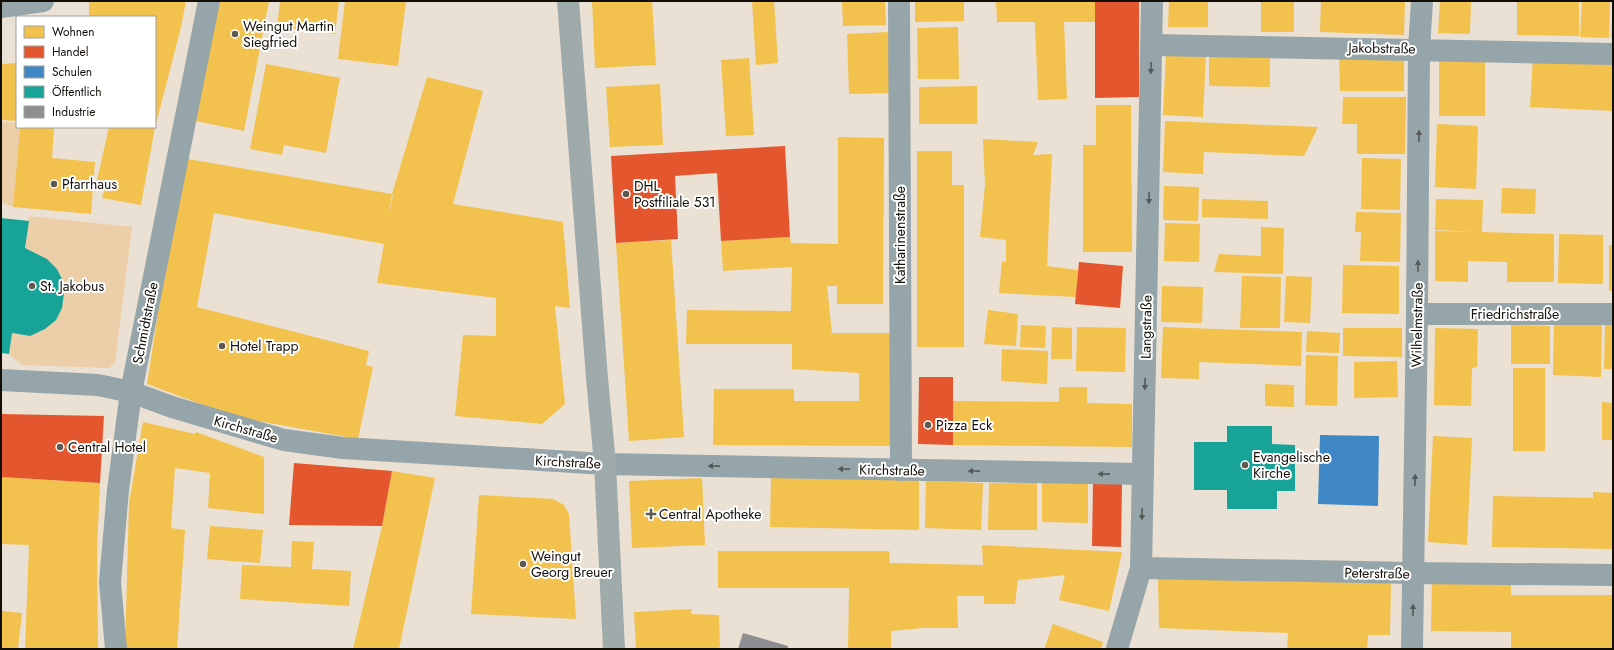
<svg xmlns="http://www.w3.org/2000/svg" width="1614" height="650" font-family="Jost,sans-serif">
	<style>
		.green { fill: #eccfa8 }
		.homes { fill: #f2c14e; fill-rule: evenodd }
		.shops { fill: #e4572e }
		.schools { fill: #3f88c5 }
		.public { fill: #17a398 }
		.industry { fill: #8d8d92 }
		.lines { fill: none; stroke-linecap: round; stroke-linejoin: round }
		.minor { stroke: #96a5a9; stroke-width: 22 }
		.secondary { stroke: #9faaaa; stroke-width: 22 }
		.oneway { fill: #545a58 }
		.poi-dot { fill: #5e584f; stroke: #fff; stroke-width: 1.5 }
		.labels { text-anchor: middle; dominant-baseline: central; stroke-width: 4; stroke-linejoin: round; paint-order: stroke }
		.poi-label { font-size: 14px; fill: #130e07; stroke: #fff; text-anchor: start }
		.street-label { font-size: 14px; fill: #130e07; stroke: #fff }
	</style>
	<rect width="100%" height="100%" fill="#eae1d4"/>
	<g class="green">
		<path d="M1 122 17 123V127H20L13 207 1 202Z"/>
		<path d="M29 216 132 227 115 363 109 368 22 365 9 354 12 333C17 334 26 337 31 335 47 331 55 321 62 308L47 259 25 248Z"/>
	</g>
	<g class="homes">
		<path d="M89 1H186L181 27 156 124 155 17H89Z"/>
		<path d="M214 1H269L244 131 191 120Z"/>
		<path d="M280 1H339L335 34 277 27Z"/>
		<path d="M345 1H406L398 66 338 59Z"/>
		<path d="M592 1H652L656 65 595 68Z"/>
		<path d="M752 1H774L778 63 756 65Z"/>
		<path d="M842 1H885L886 25 843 26Z"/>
		<path d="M915 1H964V21L915 22Z"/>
		<path d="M996 1H1095V22H1064L1067 99 1038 100 1035 22H997Z"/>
		<path d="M1169 1H1208V27H1168Z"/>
		<rect x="1261" y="1" width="33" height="31"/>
		<path d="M1321 1H1405L1404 35 1320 32Z"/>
		<path d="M1440 1H1471L1470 34 1438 33Z"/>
		<path d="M1517 1H1579V36L1517 35Z"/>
		<path d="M1582 1H1610L1609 38 1580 37Z"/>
		<path d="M1612 22H1613V39L1611 38Z"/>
		<path d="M958 27 959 79H918L917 28Z"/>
		<path d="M889 32 891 93 849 94 847 34Z"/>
		<path d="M1166 53 1206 55 1203 117 1163 115Z"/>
		<path d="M1209 53H1270V87L1209 86Z"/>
		<path d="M1485 55V116H1439V56Z"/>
		<path d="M1339 56 1404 57V91H1340Z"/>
		<path d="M749 58 754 135 726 136 721 60Z"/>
		<path d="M1533 58 1613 63V111L1530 107Z"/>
		<path d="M17 63V121L1 120V64Z"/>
		<path d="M266 64 340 78 326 153 284 145 282 155 250 149Z"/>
		<path d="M427 77 483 91 453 204 563 222 570 308 555 306 565 404 542 424 455 416 463 335 496 336V298L377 283 384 244 214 213 197 307 369 351 366 365 373 367 358 439 236 417 147 384 182 158 392 194ZM392 194 393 195 389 216Z"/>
		<path d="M660 84 663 145 610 147 606 87Z"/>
		<path d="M977 86V124H919V87Z"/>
		<path d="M1343 97H1406L1405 154H1357V124H1342Z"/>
		<path d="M1096 105H1131L1132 252H1083V145H1096Z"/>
		<path d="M1165 121H1166L1318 127 1304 156 1204 152 1203 174 1163 172Z"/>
		<path d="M1437 124 1478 126 1476 189 1435 187Z"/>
		<path d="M20 127H54L52 158 95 162 91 214 13 207Z"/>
		<path d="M109 127H155L141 205 102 198 106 182 97 180Z"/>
		<path d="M838 137 884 138 883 304H837V286H827L832 333H890V446L713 445 714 389H794V401H859V373L792 369V344H686L687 310 791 311 792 267 723 271 721 241 790 237 791 243 838 244Z"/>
		<path d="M983 139 1038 142 1033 155 1052 154 1047 266 1078 270 1076 297 999 293 1002 261 1006 262V240L980 237 985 185Z"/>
		<path d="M917 151H952V185H964V347H917Z"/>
		<path d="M1362 158 1401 159 1400 210 1361 209Z"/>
		<path d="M1164 186 1199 187 1198 221 1163 220Z"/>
		<path d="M1502 188 1536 189 1535 214 1501 213Z"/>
		<path d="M1202 199 1268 201V219L1202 217Z"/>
		<path d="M1436 199 1483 200 1482 232 1554 234V282H1507V262L1468 261V282L1435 281V231L1476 232 1435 230Z"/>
		<path d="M1356 212 1401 213 1400 262 1360 261 1361 232H1355Z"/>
		<path d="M1165 223 1200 224 1199 262 1164 261Z"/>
		<path d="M1261 227 1284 228 1283 274 1214 272 1219 254 1261 256Z"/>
		<path d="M1559 234 1603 235V284L1558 283Z"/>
		<path d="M671 240 684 437 629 441 616 243Z"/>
		<rect x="1609" y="245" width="4" height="46"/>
		<path d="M1343 265 1399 266V314L1342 313Z"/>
		<path d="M1242 276 1281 277 1280 328H1240Z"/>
		<path d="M1286 276 1312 277 1310 323 1284 322Z"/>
		<path d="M1162 286 1203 287 1202 323 1161 322Z"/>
		<path d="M988 310 1018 314 1016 346 984 344Z"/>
		<path d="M1554 322 1602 323 1601 377 1553 375Z"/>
		<path d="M1605 323H1613V369H1604Z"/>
		<path d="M1021 325 1046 326 1045 348 1020 347Z"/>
		<path d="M1511 325 1550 326V364H1511Z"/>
		<path d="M1052 327 1072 328V359H1051Z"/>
		<path d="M1077 327 1126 328 1125 372 1076 371Z"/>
		<path d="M1163 327 1302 332 1301 366 1199 362V379L1161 378Z"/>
		<path d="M1343 328H1402V357L1343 356Z"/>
		<path d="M1435 328 1478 329 1477 367 1472 368 1471 406 1434 405Z"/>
		<path d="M1307 331 1340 333 1339 353 1306 352Z"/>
		<path d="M1002 349 1048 351 1047 384 1001 381Z"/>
		<path d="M1306 355 1338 356 1337 406 1305 405Z"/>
		<path d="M1397 361 1398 397 1354 398V362Z"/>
		<rect x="1513" y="368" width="32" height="83"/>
		<path d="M1265 384 1294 385V407L1265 406Z"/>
		<path d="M1059 387H1087V403L1132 404V447L953 445V401L1059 402Z"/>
		<path d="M1602 402 1613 403V440H1602Z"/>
		<path d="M143 422 195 434 196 432 264 457V514L208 508 210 473 175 468 171 528 185 530 177 649H125L129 503Z"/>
		<path d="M1433 436 1472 438 1467 545 1428 542Z"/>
		<path d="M1216 453 1217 476H1194V454Z"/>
		<path d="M392 471 435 478 399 649H353L382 526Z"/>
		<path d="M1 477 100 483 97 549 98 649H25L29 545 1 544Z"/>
		<path d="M702 478 705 545 632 548 629 481Z"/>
		<path d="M771 478 919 480V530L770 527Z"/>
		<path d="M926 481 983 483 981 530 925 528Z"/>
		<path d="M1042 481H1088V523L1042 522Z"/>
		<path d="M989 483H1037V530H988Z"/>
		<path d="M1593 492 1613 493V549L1492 547 1493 496 1593 498Z"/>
		<path d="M479 495 553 499 564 505 569 514 576 619 471 614Z"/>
		<path d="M210 526 263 530 260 563 207 559Z"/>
		<path d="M292 541 314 542 312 569 351 571 349 606 240 599 242 565 291 567Z"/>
		<path d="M982 545 1122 552 1109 611 1059 600 1065 575 1018 580 1015 604H984V596H957L958 628H923L891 631V649H848L849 588H718V551H889L890 563 983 565Z"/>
		<path d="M1158 578 1391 583 1390 635H1368L1367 649H1287L1288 633 1159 628Z"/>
		<path d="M1432 580 1511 581V595H1613V649H1511V632L1431 631Z"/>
		<path d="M692 609 691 614 719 615 720 647 715 649H636L634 612Z"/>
		<path d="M1 611 22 613 18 649H1Z"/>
		<path d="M1053 624 1103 642 1101 649H1044Z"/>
	</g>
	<g class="shops">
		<path d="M1095 1H1139V97L1095 98Z"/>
		<path d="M785 146 790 237 721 241 717 173 675 176 678 239 616 243 611 156Z"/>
		<path d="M1079 262 1123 266 1120 308 1075 304Z"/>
		<path d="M919 377H953V445L918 444Z"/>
		<path d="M1 414 104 416 100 483 1 477Z"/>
		<path d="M294 463 392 471 382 526 289 525Z"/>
		<path d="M1093 483 1122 484 1121 547 1092 546Z"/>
	</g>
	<path class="schools" d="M1320 435 1379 436 1378 506 1318 504Z"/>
	<g class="public">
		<path d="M1 218 29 221 25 248 47 259 57 269 62 279 64 293 62 308 56 320 45 329 30 336 12 333 9 354 1 353Z"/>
		<path d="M1227 426H1272V444L1295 445V491H1277V509H1227V490H1194V442H1227Z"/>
	</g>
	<path class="industry" d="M743 633 788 646V649H738Z"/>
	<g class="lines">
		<g class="minor">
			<path d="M899 1 901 470"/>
			<path d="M1 7 43 1"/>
			<path d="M1152 45 1613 54"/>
			<path d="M1417 314H1613"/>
			<path d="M1 380 98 385 131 392 172 407 284 440 343 448 605 464 1143 474"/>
			<path d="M1141 568 1413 573 1613 575"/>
			<path d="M116 649 110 582 118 490 131 392 209 1"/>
			<path d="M1117 649 1141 568 1152 1"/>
			<path d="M1412 649 1417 314 1419 49 1422 1"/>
		</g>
		<path class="secondary" d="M568 1 597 378 605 464 614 649"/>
	</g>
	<defs><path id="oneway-solid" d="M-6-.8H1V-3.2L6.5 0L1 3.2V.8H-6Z"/></defs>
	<g class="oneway">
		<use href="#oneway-solid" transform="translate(1151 68) rotate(91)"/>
		<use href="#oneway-solid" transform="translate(1419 136) rotate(-90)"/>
		<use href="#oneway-solid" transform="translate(1149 198) rotate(91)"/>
		<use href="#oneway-solid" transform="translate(1418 266) rotate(-90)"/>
		<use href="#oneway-solid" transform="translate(1145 384) rotate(91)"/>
		<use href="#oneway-solid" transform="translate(714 466) rotate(-179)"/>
		<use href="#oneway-solid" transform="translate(844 469) rotate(-179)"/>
		<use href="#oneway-solid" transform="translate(974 471) rotate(-179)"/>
		<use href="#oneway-solid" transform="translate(1104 474) rotate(-179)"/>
		<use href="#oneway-solid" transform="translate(1415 480) rotate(-89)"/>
		<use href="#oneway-solid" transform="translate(1142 514) rotate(91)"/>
		<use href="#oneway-solid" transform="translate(1413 610) rotate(-89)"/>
	</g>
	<g class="poi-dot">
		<circle cx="235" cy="34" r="4"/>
		<circle cx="54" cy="184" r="4"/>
		<circle cx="626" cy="194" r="4"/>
		<circle cx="32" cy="286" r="4"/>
		<circle cx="222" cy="346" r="4"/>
		<circle cx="928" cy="425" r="4"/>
		<circle cx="60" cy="447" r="4"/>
		<circle cx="1245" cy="465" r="4"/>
		<path d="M649 508h4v4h4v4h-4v4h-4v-4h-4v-4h4z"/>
		<circle cx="523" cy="564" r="4"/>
	</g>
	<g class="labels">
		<g class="poi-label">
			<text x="243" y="26">Weingut Martin<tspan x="243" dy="16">Siegfried</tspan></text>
			<text x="62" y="184">Pfarrhaus</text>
			<text x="634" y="186">DHL<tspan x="634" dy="16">Postfiliale 531</tspan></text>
			<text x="40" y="286">St. Jakobus</text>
			<text x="230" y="346">Hotel Trapp</text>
			<text x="936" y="425">Pizza Eck</text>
			<text x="68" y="447">Central Hotel</text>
			<text x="1253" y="457">Evangelische<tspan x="1253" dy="16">Kirche</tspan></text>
			<text x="659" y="514">Central Apotheke</text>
			<text x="531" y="556">Weingut<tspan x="531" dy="16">Georg Breuer</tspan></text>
		</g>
		<g class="street-label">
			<text transform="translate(1382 48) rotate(1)">Jakobstraße</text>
			<text transform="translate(900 235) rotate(-90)">Katharinenstraße</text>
			<text x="1515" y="314">Friedrichstraße</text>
			<text transform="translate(145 323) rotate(-79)">Schmidtstraße</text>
			<text transform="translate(1417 325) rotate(-89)">Wilhelmstraße</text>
			<text transform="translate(1146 327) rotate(-89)">Langstraße</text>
			<text transform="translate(246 429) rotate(16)">Kirchstraße</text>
			<text transform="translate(568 462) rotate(3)">Kirchstraße</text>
			<text transform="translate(892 470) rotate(1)">Kirchstraße</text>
			<text transform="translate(1377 573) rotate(1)">Peterstraße</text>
		</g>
	</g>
	<rect width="1614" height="650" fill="none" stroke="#130e07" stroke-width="4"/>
	<rect x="16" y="16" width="140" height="112" fill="#ffffff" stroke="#a19f9c"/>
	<rect x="24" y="26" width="20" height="12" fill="#f2c14e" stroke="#a19f9c"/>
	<text x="52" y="36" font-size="12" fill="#130e07">Wohnen</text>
	<rect x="24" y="46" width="20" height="12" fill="#e4572e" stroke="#a19f9c"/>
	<text x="52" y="56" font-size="12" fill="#130e07">Handel</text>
	<rect x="24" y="66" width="20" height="12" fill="#3f88c5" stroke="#a19f9c"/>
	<text x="52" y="76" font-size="12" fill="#130e07">Schulen</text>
	<rect x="24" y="86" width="20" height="12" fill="#17a398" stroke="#a19f9c"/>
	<text x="52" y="96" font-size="12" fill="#130e07">Öffentlich</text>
	<rect x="24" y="106" width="20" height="12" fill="#8d8d92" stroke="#a19f9c"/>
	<text x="52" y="116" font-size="12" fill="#130e07">Industrie</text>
</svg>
